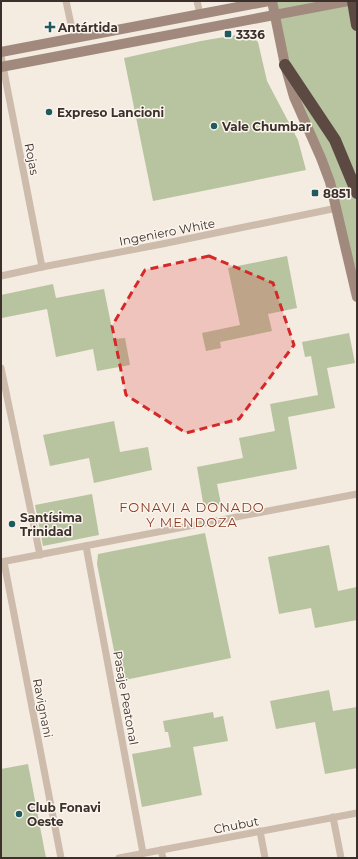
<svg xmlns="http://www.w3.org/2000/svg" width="358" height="859" font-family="Montserrat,sans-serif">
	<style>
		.green { fill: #b8c4a0 }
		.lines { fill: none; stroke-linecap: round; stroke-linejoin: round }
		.minor { stroke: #cdbbac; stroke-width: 7 }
		.secondary { stroke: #a18a7d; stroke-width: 10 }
		.motorway { stroke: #5c4a42; stroke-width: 12 }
		.marked { fill: #d62828; fill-opacity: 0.2; stroke: #d62828; stroke-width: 3; stroke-dasharray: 8 5; stroke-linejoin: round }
		.poi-dot { fill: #1f5a5e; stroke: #fbf5ee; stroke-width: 1.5 }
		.labels { text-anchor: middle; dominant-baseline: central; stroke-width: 3; stroke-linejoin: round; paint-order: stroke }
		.poi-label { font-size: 12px; font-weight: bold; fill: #3b302b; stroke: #fbf5ee; text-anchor: start }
		.street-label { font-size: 12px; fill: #3b302b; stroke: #fbf5ee }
		.neighbourhood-label { font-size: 13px; letter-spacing: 1px; fill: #8c3b22; stroke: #fbf5ee }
	</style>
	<rect width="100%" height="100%" fill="#f4ebe1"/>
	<g class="green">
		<path d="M272 1H357V297L337 208 294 97Z"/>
		<path d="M248 33 258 42 267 81 298 140 306 170 153 201 124 58 201 41Z"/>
		<path d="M287 256 297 308 268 314 272 331 220 342 221 348 206 351 202 333 240 325 228 268Z"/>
		<path d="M53 284 56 298 104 289 114 339 125 338 130 365 97 371 93 349 56 357 47 309 2 318 1 312V295Z"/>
		<path d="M349 333 355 363 327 368 335 408 288 417 297 469 217 484 221 504 204 508 197 467 243 458 239 438 275 431 270 404 318 395 311 356 305 357 302 342Z"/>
		<path d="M114 421 120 452 148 447 152 470 94 483 89 458 50 466 43 435Z"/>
		<path d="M92 494 99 535 43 546 35 505Z"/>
		<path d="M205 533 231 658 120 681 97 564 98 554Z"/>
		<path d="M329 545 338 591 357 587V620L315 628 311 608 279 614 268 557Z"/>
		<path d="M329 690 333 711 357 707V768L325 774 315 722 276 729 270 701Z"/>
		<path d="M213 712 214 718 223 716 228 741 193 747 202 795 142 807 132 754 171 747 168 732H165L163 721Z"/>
		<path d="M28 764 46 858H1V769Z"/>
	</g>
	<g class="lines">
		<g class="minor">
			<path d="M66 1 74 38"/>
			<path d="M197 1 200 14"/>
			<path d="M1 56 42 267"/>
			<path d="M1 276 42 267 162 244 337 208"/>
			<path d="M1 368 40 555"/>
			<path d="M86 546 143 853"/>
			<path d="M1 562 357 494"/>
			<path d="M4 562 61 858"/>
			<path d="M333 817 341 858"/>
			<path d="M260 831 265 858"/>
			<path d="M161 850 163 858"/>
			<path d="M119 858 357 813"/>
		</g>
		<g class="secondary">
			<path d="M272 1 285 65 294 97 321 158 330 182 357 297"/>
			<path d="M1 52 269 1"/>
			<path d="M1 67 348 1"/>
		</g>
		<g class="motorway">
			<path d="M353 1 357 25"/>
			<path d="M285 65 335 140 357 193"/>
		</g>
	</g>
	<path class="marked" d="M209 256 273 283 294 345 239 419 186 433 126 395 112 326 145 270Z"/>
	<g class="poi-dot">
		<path d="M48 21h4v4h4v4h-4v4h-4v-4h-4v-4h4z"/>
		<rect x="224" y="30" width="8" height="8" rx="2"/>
		<circle cx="49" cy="112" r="4"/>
		<circle cx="214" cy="126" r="4"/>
		<rect x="311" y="189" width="8" height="8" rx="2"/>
		<circle cx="12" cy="524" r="4"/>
		<circle cx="19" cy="814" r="4"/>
	</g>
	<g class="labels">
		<g class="poi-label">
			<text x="58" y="27">Antártida</text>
			<text x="236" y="34">3336</text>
			<text x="57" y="112">Expreso Lancioni</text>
			<text x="222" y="126">Vale Chumbar</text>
			<text x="323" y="193">8851</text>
			<text x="20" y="517">Santísima<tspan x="20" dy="14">Trinidad</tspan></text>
			<text x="27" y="807">Club Fonavi<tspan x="27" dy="14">Oeste</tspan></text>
		</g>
		<g class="street-label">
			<text transform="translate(32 159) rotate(79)">Rojas</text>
			<text transform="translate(167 232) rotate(-11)">Ingeniero White</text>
			<text transform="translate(126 698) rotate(80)">Pasaje Peatonal</text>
			<text transform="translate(43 708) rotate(79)">Ravignani</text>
			<text transform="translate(236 825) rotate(-11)">Chubut</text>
		</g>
		<g class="neighbourhood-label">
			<text x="192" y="507">FONAVI A DONADO<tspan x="192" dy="15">Y MENDOZA</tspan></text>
		</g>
	</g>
	<rect width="358" height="859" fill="none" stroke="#3b302b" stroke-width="4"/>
</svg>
